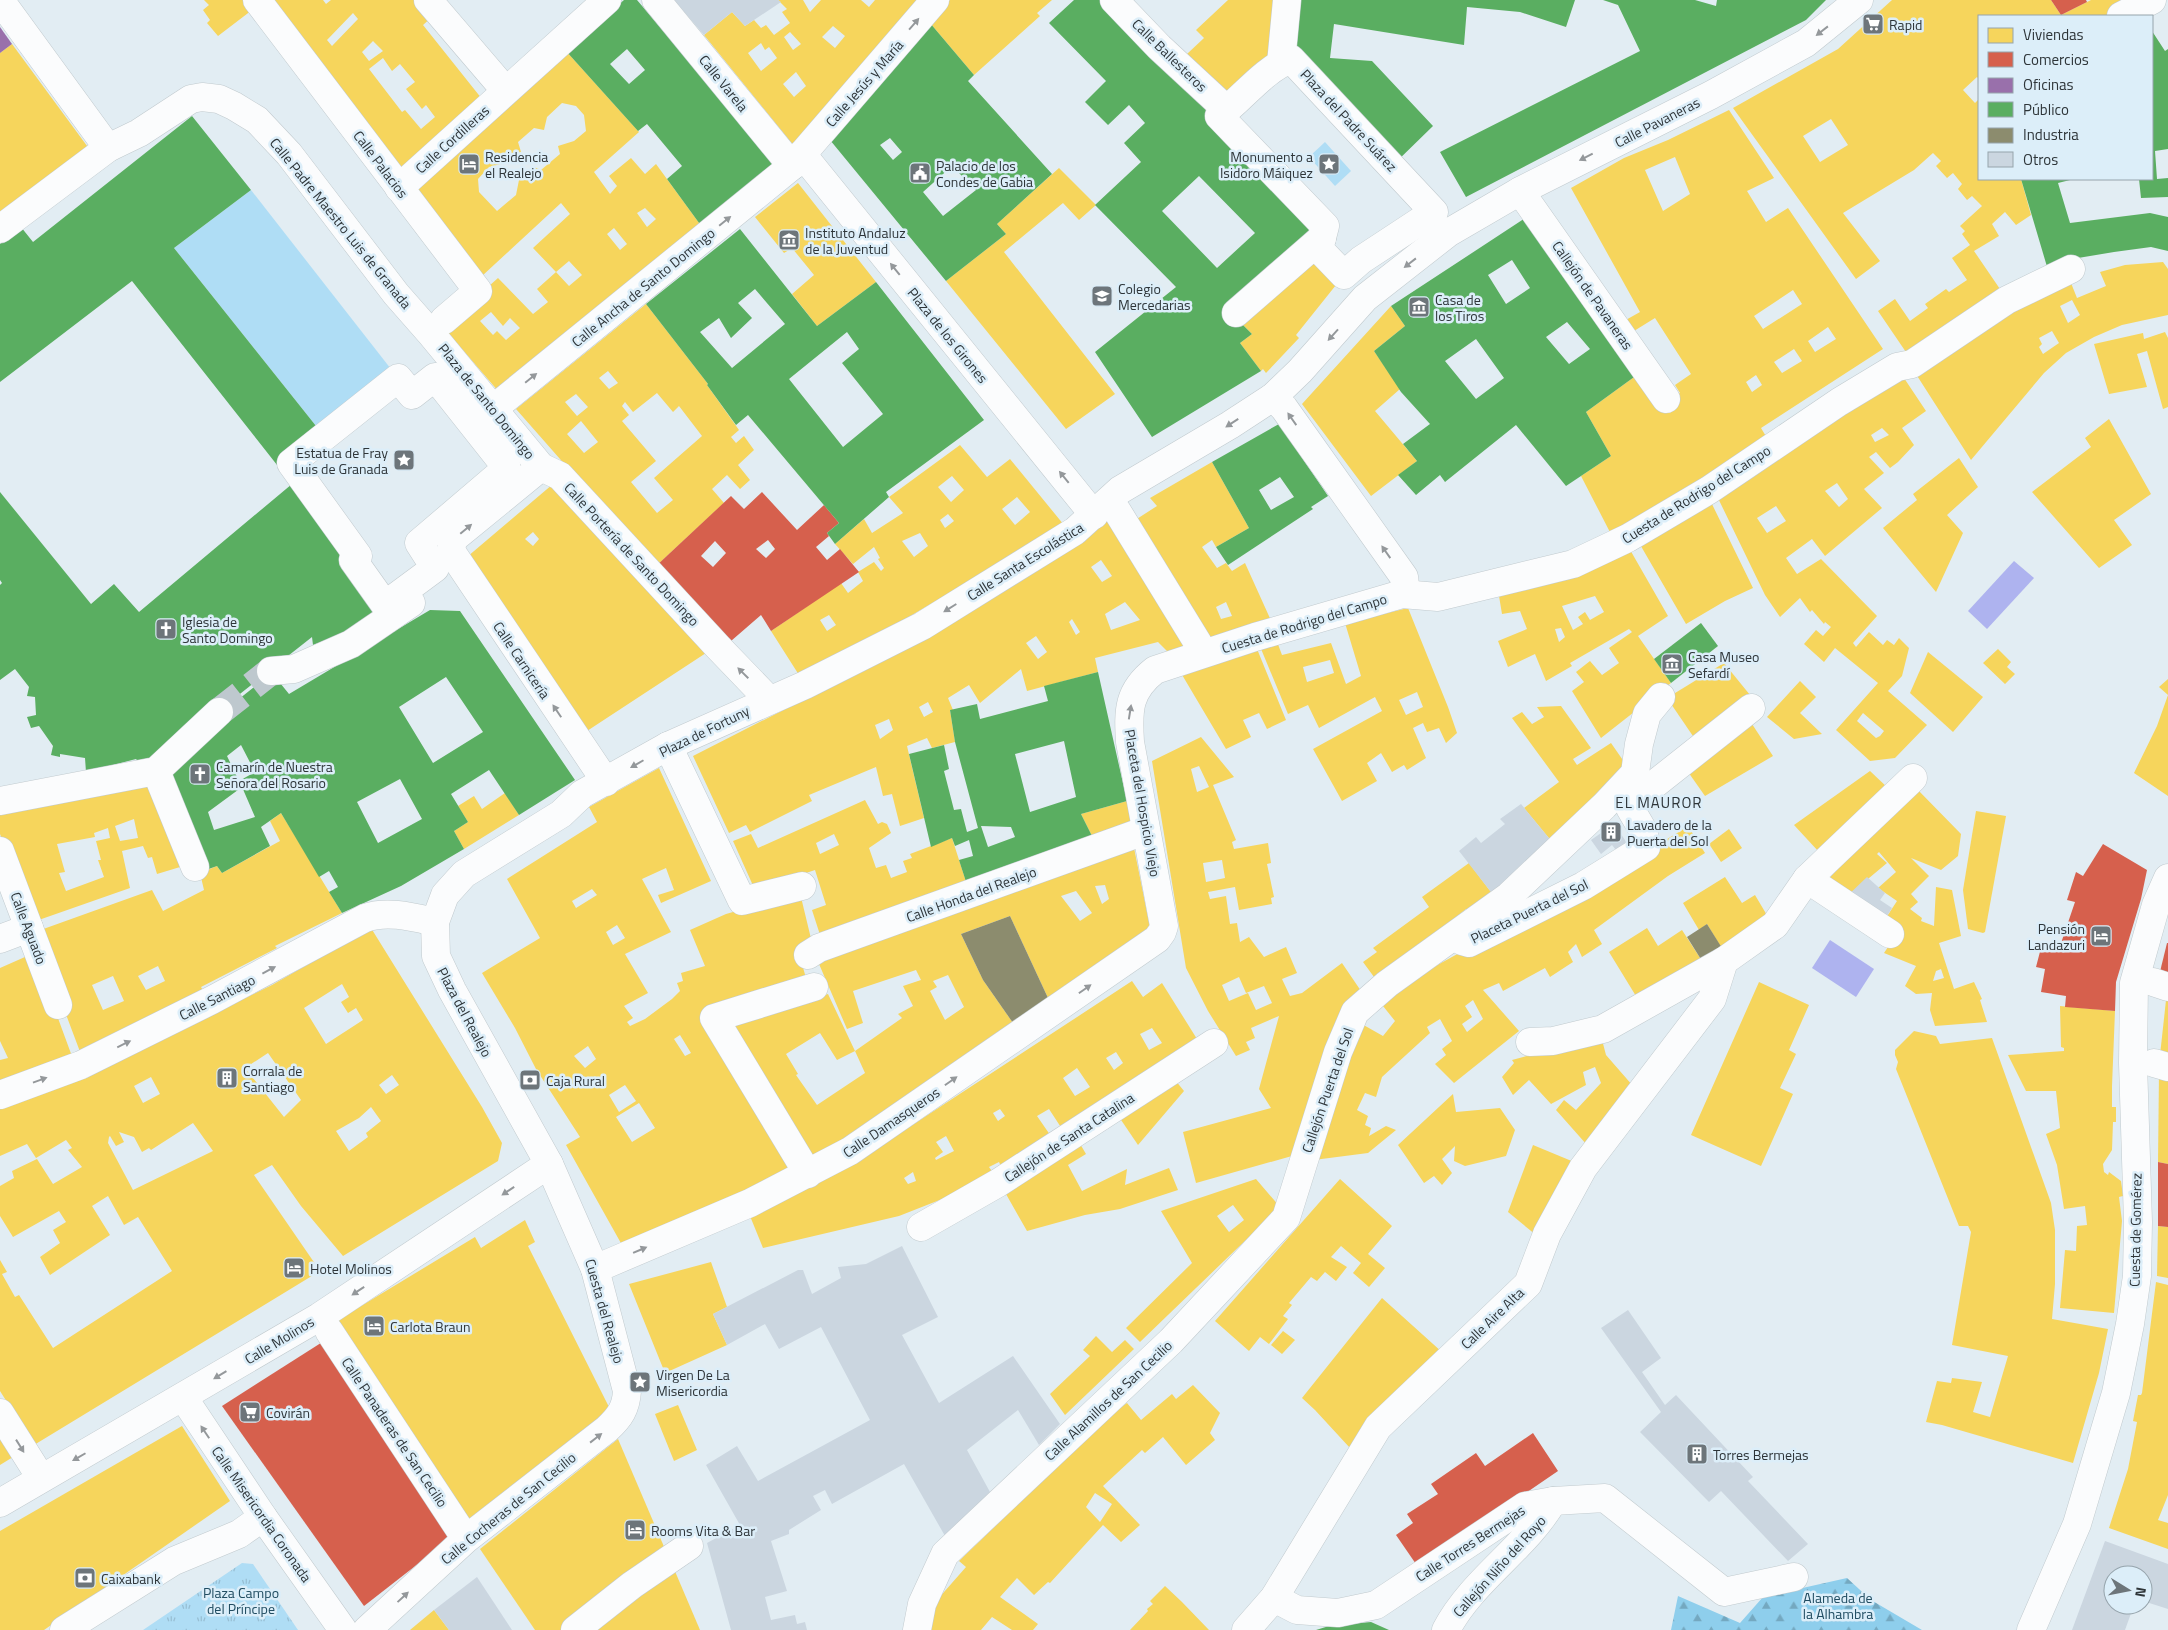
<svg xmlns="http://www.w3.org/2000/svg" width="2168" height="1630" font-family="'Titillium Web',sans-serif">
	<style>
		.grass { fill: url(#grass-tufts) }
		.forest { fill: url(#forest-firs) }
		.garden { fill: #afddf5 }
		.water { fill: #aeb3ef }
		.homes { fill: #f6d55c; fill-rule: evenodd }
		.shops { fill: #d6604d; fill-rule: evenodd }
		.offices { fill: #9970ab }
		.public { fill: #5aae61; fill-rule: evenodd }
		.industry { fill: #8c8c6e }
		.building { fill: #cbd6e0 }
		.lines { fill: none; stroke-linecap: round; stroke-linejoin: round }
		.minor-tunnel { stroke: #bec8ce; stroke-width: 28; stroke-dasharray: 28 14; stroke-linecap: butt }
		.minor-casing { stroke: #c1cace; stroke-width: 29 }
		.major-casing { stroke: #c1cace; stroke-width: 29 }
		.minor { stroke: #fbfcfd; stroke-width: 28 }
		.major { stroke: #fbfcfd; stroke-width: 28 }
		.oneway { fill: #94989b }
		.labels { text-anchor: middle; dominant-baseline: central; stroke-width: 5; stroke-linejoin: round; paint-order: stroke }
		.poi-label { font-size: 14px; fill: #2e3539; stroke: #dceef9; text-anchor: start }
		.street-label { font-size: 14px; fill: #2e3539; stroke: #dceef9 }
		.park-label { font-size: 14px; fill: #214d62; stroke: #dceef9 }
		.neighbourhood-label { font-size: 15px; letter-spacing: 1px; fill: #2e3539; stroke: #dceef9 }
	</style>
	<defs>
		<pattern id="grass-tufts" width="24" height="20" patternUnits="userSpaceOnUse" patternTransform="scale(1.25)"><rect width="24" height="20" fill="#afddf5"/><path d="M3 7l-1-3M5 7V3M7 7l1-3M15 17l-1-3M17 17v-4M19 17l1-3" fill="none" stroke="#97bed3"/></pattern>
		<pattern id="forest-firs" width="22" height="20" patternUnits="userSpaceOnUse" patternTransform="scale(1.25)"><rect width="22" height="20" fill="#8eceec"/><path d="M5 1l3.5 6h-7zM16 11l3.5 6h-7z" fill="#74a8c0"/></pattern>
	</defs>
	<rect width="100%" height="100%" fill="#e2edf3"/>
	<path class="grass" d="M242 1563 253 1564 298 1630H143Z"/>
	<path class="forest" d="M1847 1578 1871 1600 1922 1630H1671L1678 1596 1740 1623 1763 1597Z"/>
	<g class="garden">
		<path d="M1325 142 1351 171 1335 186 1309 157Z"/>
		<path d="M251 190 398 378 324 436 174 248Z"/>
	</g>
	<g class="water">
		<path d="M2014 561 2034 578 1987 629 1968 611Z"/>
		<path d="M1830 940 1874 969 1856 997 1812 968Z"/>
	</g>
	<g class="homes">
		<path d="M204 0H251L256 7 218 36 207 23 210 20 203 10 209 5Z"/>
		<path d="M265 0H323L326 4 331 0H420L433 16 423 25 482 99 400 173ZM353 13 358 19 332 46 327 40ZM373 41 383 51 369 61 362 52ZM383 58 392 71 400 64 415 82 406 89 422 109 426 105 435 117 421 129 405 110 402 112 369 69Z"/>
		<path d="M778 0H803L810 12 821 0H861L869 7 875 0H922L794 146 704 35 732 12 745 26 754 20 761 28 766 25 774 35 790 23 782 12 787 9ZM833 26 845 36 835 48 822 37ZM790 32 801 44 793 50 784 37ZM761 43 765 50 769 47 777 58 761 71 748 53ZM796 72 806 86 794 97 783 84Z"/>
		<path d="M950 0H1052L1037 13 1040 16 974 75 930 23Z"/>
		<path d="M1228 0H1278L1271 71 1236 104 1187 54 1204 38 1196 30Z"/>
		<path d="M1892 0H2051L2061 15 2091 0H2132L2133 2 2106 16H1979V79L1977 77 1963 90 1975 103 1979 99V179H2021L2031 215 2016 225 2005 212 1992 224 1999 236 1974 251 2002 292 1910 358 1878 311 1895 299 1910 321 1928 308 1925 304 1946 289 1949 292 1967 280 1952 258 1970 245 1962 234 1965 231 1960 226 1982 206 1972 196 1967 200 1958 189 1962 184 1953 173 1947 178 1936 166 1941 161 1933 153 1914 170 1843 213 1880 261 1856 279 1733 108 1838 49ZM1831 119 1848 145 1820 162 1803 136Z"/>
		<path d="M12 44 90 150 0 216V53Z"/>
		<path d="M566 51 639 132 594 172 610 194 617 186 609 176 631 158 645 174 656 164 702 227 499 392 443 327 498 278 533 314 548 302 537 289 556 272 533 248 570 214 561 203 482 276 413 187ZM562 103 576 106 584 115 586 131 574 141 558 146 560 154 541 170 532 166 531 178 520 175 516 195 497 211 479 192 478 179 489 167 508 162 506 155 521 152 518 142 534 128 544 130 547 117ZM645 208 656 219 647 227 637 213ZM614 228 627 244 620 250 607 234ZM569 261 582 275 569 286 556 272ZM491 312 503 326 510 318 520 328 506 340 497 331 493 335 480 321Z"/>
		<path d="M1729 110 1774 178 1747 191 1766 222 1788 208 1883 349 1761 428 1770 443 1613 538 1581 476 1611 456 1586 412 1641 372 1665 403 1680 393 1675 385 1691 374 1655 318 1634 331 1624 321 1640 312 1571 188 1624 158 1668 140ZM1675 157 1690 194 1663 211 1645 170ZM1793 290 1802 304 1763 329 1754 316ZM1828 327 1836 339 1815 352 1808 341ZM1794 349 1802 361 1782 373 1774 362ZM1756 375 1762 385 1752 392 1746 382Z"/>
		<path d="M1059 168 1096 205 1079 220 1063 203 1004 252 1115 394 1066 429 946 281 1006 234 997 224Z"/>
		<path d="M798 183 876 282 817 326 792 294 814 275 792 248 784 253 755 217Z"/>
		<path d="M1319 249 1344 275 1296 335 1299 338 1266 373 1263 369 1261 371 1240 343 1252 334 1238 320Z"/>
		<path d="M2163 262 2168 269V315L2122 325 2094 337 2066 353 2044 373 1971 460 1914 371 2069 278 2077 298 2106 286 2100 272 2125 265ZM2072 300 2080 315 2068 323 2060 306ZM2052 331 2059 343 2043 354 2039 347 2042 344 2039 338Z"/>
		<path d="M646 304 708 384 707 385 739 430 731 437 736 443 744 436 754 450 738 465 750 480 740 489 727 475 712 489 724 503 655 567 516 409ZM608 371 618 383 609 389 599 378ZM657 393 673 412 679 406 702 436 654 478 673 500 657 513 631 482 656 461 622 421 629 415 622 406 625 402 633 412ZM576 394 588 407 577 416 565 402ZM581 421 598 442 584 453 567 434Z"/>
		<path d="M1391 306 1405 326 1374 351 1400 389 1375 411 1417 461 1371 496 1302 404Z"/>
		<path d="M2165 332 2168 338V407L2163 409 2147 351 2137 354 2147 387 2109 394 2094 344 2143 333 2144 339Z"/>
		<path d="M1900 372 1926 411 1902 428 1914 445 1898 462 1890 468 1876 452 1869 457 1884 473 1864 489 1882 508 1825 556 1812 539 1786 558 1797 574 1821 559 1877 616 1853 643 1856 647 1869 632 1883 645 1887 640 1894 645 1899 638 1909 648 1902 676 1888 691 1927 725 1895 758 1870 761 1836 730 1878 683 1835 648 1824 662 1804 644 1816 630 1823 636 1831 627 1825 622 1824 624 1812 610 1810 612 1800 598 1780 617 1765 595 1716 494ZM1882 428 1889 435 1875 442 1871 435ZM1837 483 1848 499 1839 507 1825 491ZM1776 506 1786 521 1767 533 1757 518ZM1863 713 1884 731 1880 736 1876 738 1857 721Z"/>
		<path d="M2109 419 2151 494 2114 520 2132 545 2099 568 2032 492 2091 447 2085 438Z"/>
		<path d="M960 445 987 477 1010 459 1064 525 907 618 799 675 771 631 841 583 848 593 863 581 858 572 874 562 881 571 884 568 878 559 880 558 874 547 853 564 835 544 864 519 872 533 903 513 889 497ZM952 476 964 490 951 502 938 487ZM1017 497 1030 512 1015 525 1002 509ZM948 514 954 521 945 528 940 520ZM920 533 928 546 914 557 902 541ZM829 615 836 625 827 631 820 620Z"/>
		<path d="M1959 458 1978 487 1947 515 1963 533 1936 592 1883 528 1917 500 1913 494Z"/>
		<path d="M1212 462 1249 528 1216 547 1212 540 1202 547 1217 568 1226 563 1232 571 1245 563 1273 625 1206 646 1129 524 1157 506 1150 498ZM1226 602 1232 616 1221 619 1216 607Z"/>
		<path d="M553 484 706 653 587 731 467 557ZM533 532 539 539 533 546 525 539Z"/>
		<path d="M1710 500 1753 588 1725 601 1686 624 1638 541Z"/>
		<path d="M1116 515 1196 650 1173 657 1158 642 1095 658 1098 672 1027 691 1021 669 980 703 969 685 948 698 953 710H950L955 742 932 748 927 738 907 746 924 818 900 826 892 794 883 796 876 767 809 795 812 801 750 832 746 825 729 833 693 756 805 699 1080 538ZM1101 560 1112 576 1102 582 1091 567ZM1125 602 1140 620 1111 630 1105 614ZM1072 619 1080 632 1076 635 1069 622ZM1036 636 1047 652 1038 659 1026 643ZM928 702 933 712 924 717 919 707ZM889 719 893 730 880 739 875 725Z"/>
		<path d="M1629 548 1668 616 1638 636 1671 683 1601 738 1572 691 1584 682 1576 672 1590 661 1602 675 1619 663 1609 648 1632 632 1629 629 1570 663 1572 666 1546 681 1535 654 1508 667 1498 641 1527 629 1520 611 1502 614 1498 590ZM1595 596 1604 612 1590 620 1585 612 1578 617 1583 624 1573 630 1562 606ZM1561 628 1565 637 1559 642 1555 629Z"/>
		<path d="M1408 608 1448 707 1457 733 1446 743 1439 728 1427 732 1423 723 1413 728 1426 758 1407 770 1404 765 1392 772 1381 753 1367 763 1377 781 1342 801 1313 749 1382 711 1375 697 1319 728 1308 705 1288 714 1259 644 1276 639 1282 655 1331 643 1346 684 1361 676 1345 623ZM1330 660 1334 673 1307 682 1303 667ZM1417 692 1423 707 1406 715 1399 700Z"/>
		<path d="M1255 644 1286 720 1267 729 1259 713 1243 720 1251 737 1226 749 1178 668Z"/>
		<path d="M1998 649 2011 662 2007 667 2015 674 2005 684 1983 663Z"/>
		<path d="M1928 652 1983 697 1953 732 1910 693Z"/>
		<path d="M1724 663 1750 695 1697 742 1667 698Z"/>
		<path d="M2168 679V796L2134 773 2157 726 2168 695 2159 687Z"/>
		<path d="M1800 681 1816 697 1800 713 1822 734 1794 739 1767 717Z"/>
		<path d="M1561 706 1591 748 1573 759 1577 765 1611 743 1627 766 1553 843 1524 808 1559 782 1512 718 1522 712 1532 724 1544 717 1537 707Z"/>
		<path d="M1750 721 1773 756 1705 796 1686 769Z"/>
		<path d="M1201 737 1234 777 1213 785 1236 840 1232 842 1234 849 1268 843 1271 863 1267 864 1274 897 1271 898 1272 904 1239 910 1235 887 1208 892 1210 899 1226 896 1230 924 1237 923 1240 942 1249 937 1264 957 1286 947 1297 973 1282 979 1290 996 1302 993 1342 963 1361 991 1299 1154 1196 1183 1183 1132 1271 1108 1259 1089 1279 1016 1251 1028 1255 1038 1246 1042 1250 1050 1236 1056 1208 1011 1186 968 1152 761ZM1199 766 1209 787 1197 792 1191 769ZM1222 860 1225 878 1206 882 1203 863ZM1239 977 1246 993 1264 986 1272 1003 1256 1010 1248 993 1229 1001 1222 985Z"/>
		<path d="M659 768 711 881 661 903 658 895 674 890 666 868 642 879 671 932 625 954 648 993 624 1006 633 1018 627 1022 630 1026 645 1019 672 999 680 991 677 983 683 981 681 973 705 966 690 930 726 914 800 893 814 951 800 957 808 985 722 1011 798 1169 622 1245 566 1145 580 1137 536 1069 515 1028 482 973 540 938 507 879 597 822 589 807ZM592 889 597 895 576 908 572 901ZM617 925 625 938 613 945 606 932ZM680 1035 691 1053 685 1056 674 1039ZM588 1046 596 1059 585 1068 574 1056ZM625 1085 636 1101 619 1112 609 1095ZM639 1103 655 1128 632 1142 616 1117Z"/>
		<path d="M1870 771 1889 789 1819 852 1794 825Z"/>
		<path d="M155 774 190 864 157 874 152 857 148 858 143 846 122 851 130 888 33 922 0 834V807ZM134 819 138 838 120 841 115 826ZM108 828 110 838 96 841 101 860H98L104 877 66 891 59 873 65 872 57 844 95 837 94 833Z"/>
		<path d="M1917 789 1961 834 1958 856 1941 870 1911 858 1929 876 1911 894 1918 902 1910 909 1922 918 1921 921 1934 926 1936 887 1952 890 1961 936 1939 943 1954 989 1974 982 1982 999 1980 1000 1987 1022 1935 1026 1930 1010 1932 993 1916 994 1905 986 1916 966 1884 953 1894 938 1882 924 1897 901 1878 888 1896 872 1879 852 1877 854 1887 863 1844 899 1823 885 1864 840ZM1941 969 1944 978 1933 981 1936 971Z"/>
		<path d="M505 793 519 815 464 849 454 831 468 822 458 806 474 796 482 809Z"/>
		<path d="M865 800 878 824 882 822 887 824 891 833 869 848 876 868 886 865 891 878 907 872 903 861 912 858 910 854 952 838 968 888 822 941 812 910 826 905 815 870 755 890 733 841 751 834 758 848ZM834 834 839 845 820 854 816 843Z"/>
		<path d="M1127 801 1132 828 1095 842 1081 814Z"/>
		<path d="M1976 811 2006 816 1985 932 1983 933 1968 929 1963 890Z"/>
		<path d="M281 813 342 913 275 946 277 948 201 987 205 994 82 1057 35 932 152 890 163 911 204 890 200 873 217 866 222 873 280 841 270 821ZM158 966 165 981 146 990 138 976ZM113 976 124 1001 103 1010 92 985Z"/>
		<path d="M1688 826 1705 853 1668 876 1594 930 1602 944 1582 957 1576 944 1568 952 1573 962 1550 977 1545 968 1503 991 1499 983 1483 990 1519 1031 1454 1083 1435 1064 1446 1055 1442 1049 1452 1041 1440 1019 1427 1027 1430 1033 1382 1077 1376 1097 1365 1093 1357 1110 1368 1116 1365 1125 1371 1128 1369 1136 1386 1126 1396 1130 1368 1153 1306 1161 1360 1023 1383 1036 1395 1021 1379 1001 1394 989 1461 952 1575 897ZM1473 1000 1483 1019 1467 1032 1462 1024 1472 1017 1465 1006Z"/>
		<path d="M1729 829 1742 848 1721 862 1709 844Z"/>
		<path d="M1133 843 1150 927 1048 998 1010 916 961 934 983 980 1013 1023 810 1164 728 1027 828 994 855 1051 837 1060 820 1033 786 1054 798 1074 796 1075 817 1105 865 1073 855 1051 902 1018 898 1014 913 1006 903 986 921 980 916 970 853 991 863 1023 847 1029 816 957ZM1105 885 1109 899 1102 904 1095 886ZM1076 891 1092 913 1080 921 1061 896ZM948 975 964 1007 945 1020 930 991 937 987 933 981Z"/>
		<path d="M1469 863 1494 896 1469 913 1466 909 1377 981 1363 962 1377 952 1373 948 1429 907 1422 897Z"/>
		<path d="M1725 877 1742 903 1755 895 1771 922 1724 952 1707 924 1699 930 1683 903Z"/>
		<path d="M371 928 482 1107 502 1143 498 1161 343 1256 301 1206 272 1165 254 1175 320 1271 34 1445 0 1391V1260L7 1272 2 1274 15 1297 19 1295 53 1348 172 1271 138 1217 124 1225 108 1196 92 1206 110 1235 50 1275 40 1257 60 1243 53 1230 66 1222 59 1211 13 1237 0 1216V1186L14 1178 12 1171 37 1159 53 1184 82 1167 68 1150 72 1148 66 1140 36 1158 27 1144 0 1156V1108L172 1034 272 985ZM342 984 349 997 341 1002 348 1013 356 1008 363 1020 326 1044 304 1008ZM268 1053 301 1100 284 1117 245 1068ZM392 1075 399 1085 386 1094 379 1085ZM151 1077 160 1094 143 1103 134 1086ZM371 1107 381 1121 366 1133 368 1137 349 1151 336 1131 359 1118ZM193 1123 213 1151 133 1190 108 1143 109 1137 110 1136 116 1146 124 1142 119 1132 134 1137 142 1152 149 1148 151 1150Z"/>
		<path d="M1647 928 1658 946 1682 930 1702 961 1639 1001 1609 952Z"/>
		<path d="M34 953 73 1059 0 1088V1060L8 1058 0 1041V968Z"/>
		<path d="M1132 981 1143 997 1162 983 1202 1047 1066 1135 1049 1109 1037 1116 1055 1142 1004 1173 999 1162 989 1167 996 1177 993 1179 899 1216 763 1248 750 1216 856 1162ZM1152 1028 1162 1043 1149 1050 1140 1034ZM1116 1052 1123 1063 1114 1070 1106 1058ZM1077 1068 1090 1087 1075 1096 1063 1078ZM1000 1109 1005 1116 998 1121 993 1113ZM946 1136 954 1151 936 1160 935 1158 943 1152 936 1142ZM913 1172 916 1181 908 1184 904 1178Z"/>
		<path d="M1759 982 1809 1005 1789 1050 1796 1054 1780 1088 1793 1094 1761 1166 1691 1135Z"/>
		<path d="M2167 991H2168V1058L2160 1055Z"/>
		<path d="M2060 1006 2115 1011 2112 1086V1107H2116V1122H2113L2112 1150 2103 1164 2104 1172 2108 1175 2109 1172 2121 1181 2123 1196 2119 1197 2122 1221 2114 1313 2060 1308 2065 1250 2076 1251 2077 1226 2087 1225 2085 1206 2064 1209 2057 1165 2046 1134 2060 1128 2056 1091H2026L2008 1055 2064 1051V1048L2061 1047Z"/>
		<path d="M1914 1031 1936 1036 1940 1044 1992 1038 2051 1203 2055 1230V1284L2052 1319 2108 1329 2099 1373 2073 1463 1942 1425 1926 1422 1937 1381 1951 1383 1952 1378 1982 1382 1973 1412 1990 1417 2008 1356 1952 1345 1971 1232 1968 1226H1959L1896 1069 1898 1062 1895 1055V1050Z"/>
		<path d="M1601 1036 1606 1055 1633 1086 1587 1145 1556 1110 1564 1100 1576 1110 1601 1083 1595 1067 1583 1072 1586 1085 1551 1104 1529 1080 1513 1095 1502 1077 1514 1063 1512 1060Z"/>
		<path d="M2159 1072 2168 1075V1164L2158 1162Z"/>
		<path d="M1171 1075 1184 1091 1138 1145 1115 1111Z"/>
		<path d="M1453 1094 1456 1112 1500 1108 1515 1130 1506 1156 1465 1166 1454 1161 1455 1146 1442 1159 1452 1173 1442 1185 1434 1176 1424 1183 1398 1145Z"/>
		<path d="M1076 1137 1086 1154 1068 1165 1082 1191 1127 1169 1125 1185 1169 1168 1178 1190 1120 1209 1085 1215 1027 1231 1002 1187Z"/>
		<path d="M1533 1145 1574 1162 1536 1235 1508 1212Z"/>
		<path d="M1256 1179 1280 1207 1140 1342 1126 1328 1192 1263 1161 1211ZM1233 1205 1244 1220 1229 1232 1217 1216Z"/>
		<path d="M1340 1179 1392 1226 1368 1254 1385 1268 1369 1287 1353 1273 1361 1263 1341 1246 1331 1257 1347 1267 1336 1281 1325 1272 1317 1281 1311 1277 1289 1303 1292 1305 1283 1316 1288 1319 1269 1344 1260 1337 1249 1351 1215 1321Z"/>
		<path d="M525 1220 535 1242 528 1246 610 1409 468 1526 333 1323 475 1237 481 1248Z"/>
		<path d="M2158 1226 2168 1227V1278L2157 1276Z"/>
		<path d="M711 1262 727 1307 713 1314 727 1345 665 1373 629 1284Z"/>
		<path d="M2156 1282 2168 1285V1495L2158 1520 2168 1523V1549L2109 1528 2128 1469 2137 1422 2133 1421 2138 1395H2141L2142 1393Z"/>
		<path d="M1382 1298 1443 1353 1350 1448 1315 1410 1302 1398Z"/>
		<path d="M1283 1331 1295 1340 1282 1354 1271 1345Z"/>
		<path d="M1096 1336 1112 1352 1125 1340 1134 1349 1065 1415 1050 1394 1090 1356 1083 1350Z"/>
		<path d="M1193 1385 1220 1413 1210 1433 1215 1440 1186 1465 1163 1437 1145 1453 1142 1450 1103 1486 1140 1525 1121 1542 1103 1525 1050 1583 1048 1582 1034 1595 1017 1578 1000 1597 1038 1624 1033 1630H1012L992 1617 981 1630H926L930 1608 966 1567 959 1561 1111 1415 1127 1403 1141 1420 1172 1394 1176 1399ZM1095 1493 1112 1504 1100 1522 1086 1507Z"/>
		<path d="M678 1405 697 1450 674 1461 655 1414Z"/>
		<path d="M182 1426 230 1501 44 1630H0V1531Z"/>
		<path d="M0 1436 13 1457 0 1465Z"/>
		<path d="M618 1439 665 1549 562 1630H535L480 1549Z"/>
		<path d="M674 1569 700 1630H594Z"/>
		<path d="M1165 1586 1182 1602 1209 1630H1130L1148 1611 1147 1609 1153 1604 1150 1601Z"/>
		<path d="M434 1610 449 1630H410Z"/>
	</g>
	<g class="shops">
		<path d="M2051 0H2086L2087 2 2061 15Z"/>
		<path d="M762 492 797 530 824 505 839 523 827 533 829 536 816 547 827 560 840 549 859 572 771 631 761 615 731 641 655 567 731 496 744 509ZM768 540 775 549 766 558 756 549ZM715 541 726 553 713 567 701 556Z"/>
		<path d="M2103 844 2147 870 2141 899 2116 982 2115 1011 2065 1007 2066 996 2041 992 2045 969 2036 967 2042 944 2059 949 2075 902 2067 900 2076 872 2083 876Z"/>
		<path d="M2167 943H2168V984L2158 980Z"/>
		<path d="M2158 1162 2168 1164V1227L2158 1226Z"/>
		<path d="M324 1341 455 1535 364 1606 222 1406Z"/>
		<path d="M1533 1433 1558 1471 1418 1567 1396 1535 1413 1523 1407 1514 1438 1494 1431 1484 1476 1453 1485 1466Z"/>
	</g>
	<path class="offices" d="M0 27 12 44 0 53Z"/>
	<g class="public">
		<path d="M624 0H637L777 165 702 227 667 179 682 166 647 124 638 131 566 51ZM627 49 645 70 629 84 610 64Z"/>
		<path d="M1074 0H1106L1325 226 1238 320 1252 334 1240 343 1261 371 1152 437 1095 352 1176 287 1095 205 1141 162 1124 143 1145 123 1129 105 1108 125 1085 102 1106 81 1049 23ZM1199 176 1255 233 1217 268 1162 211Z"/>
		<path d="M1298 0H1575L1566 27 1520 12 1467 7 1464 45 1334 24 1330 58 1372 61 1433 126 1391 167 1293 59Z"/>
		<path d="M1603 0H1695L1716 6 1717 0H1826L1806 20 1466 197 1440 152 1640 51 1618 5Z"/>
		<path d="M930 23 974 75 968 81 1052 174 997 224 1006 234 946 281 830 140ZM890 138 902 152 893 160 880 145ZM952 166 976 190 943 216 923 192Z"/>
		<path d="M2152 31 2165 51 2168 49V149L2155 151 2157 179 2168 178V197L2141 198 2139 179H2152Z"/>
		<path d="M192 116 251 190 174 248 324 436 291 463 385 605 346 633 313 645 312 637 145 769 136 759 86 772 85 758 60 754V757L51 755 53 746 39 726 31 728 27 717 36 715 35 697 27 696 29 687 15 669 0 680V585L2 583 0 580V492L91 604 114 584 139 612 292 484 132 281 0 382V244L21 227 33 242Z"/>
		<path d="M2021 179H2074L2058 183 2070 223 2150 213 2168 217V251L2151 247 2114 252 2072 259 2048 270Z"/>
		<path d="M1530 215 1641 372 1586 412 1611 456 1566 486 1516 425 1445 482 1440 475 1416 495 1398 475 1417 461 1403 444 1430 424 1401 392 1374 351 1405 326 1391 306ZM1512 260 1530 288 1506 304 1488 275ZM1567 322 1590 349 1569 364 1546 337ZM1476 339 1504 378 1476 399 1445 361Z"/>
		<path d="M740 229 817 326 876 282 984 420 886 492 889 497 835 544 827 533 839 523 748 415 736 425 707 385 708 384 646 304ZM755 289 785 324 732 368 700 332 719 318 731 338 752 318 738 303ZM847 332 859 349 842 363 883 414 843 447 789 379Z"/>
		<path d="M1279 424 1328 496 1311 507 1313 509 1228 565 1216 547 1249 528 1212 462ZM1280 477 1294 497 1271 510 1259 490Z"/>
		<path d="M430 610 460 611 575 780 519 815 489 770 451 794 468 822 454 831 464 849 401 886 342 913 329 892 338 887 329 871 319 877 281 813 261 827 270 846 222 873 217 866 203 871 160 772 220 714 272 673 289 694ZM446 677 483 732 433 763 399 707ZM241 745 255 772 239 781 227 756ZM400 779 422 819 378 843 357 802ZM242 787 255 817 214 830 208 812Z"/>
		<path d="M1701 623 1718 646 1671 683 1654 659Z"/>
		<path d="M1098 672 1127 801 1081 814 1095 842 968 888 959 860 973 856 969 840 955 846 952 838 931 847 909 754 944 745 949 769 944 771 954 810 961 809 967 832 978 828 955 742 950 710 977 704 980 719 1048 701 1044 686ZM1064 741 1076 797 1030 812 1015 754ZM981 826 1011 827 1015 837 988 847Z"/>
		<path d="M1371 1622 1389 1630H1316L1329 1626Z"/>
	</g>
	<g class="industry">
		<path d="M1010 916 1048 998 1013 1023 983 980 961 934Z"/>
		<path d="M1707 924 1722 948 1702 961 1687 937Z"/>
	</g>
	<g class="building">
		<path d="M674 0H778L781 2 745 26 732 12 704 35Z"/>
		<path d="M1521 804 1553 843 1494 896 1459 851 1476 837 1481 843 1505 824 1500 819Z"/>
		<path d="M1614 824 1627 843 1616 850 1612 845 1601 854 1591 840Z"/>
		<path d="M1867 877 1885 893 1880 900 1892 908 1882 924 1844 899Z"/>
		<path d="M902 1246 938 1317 902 1335 939 1403 1013 1356 1060 1424 1039 1445 1018 1410 967 1450 990 1492 945 1536 904 1464 832 1504 825 1490 813 1496 821 1510 789 1530V1534L771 1541 787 1591 765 1597 771 1620 795 1615 797 1624 805 1622 807 1630H731L707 1543 740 1525 706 1465 737 1446 758 1481 870 1420 821 1327 779 1349 765 1324 727 1345 713 1314 798 1270H803L812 1294 841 1278 838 1267 866 1264Z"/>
		<path d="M1628 1310 1661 1358 1642 1372 1665 1405 1676 1395 1753 1477 1748 1481 1808 1544 1788 1561 1721 1491 1709 1502 1640 1432 1661 1412 1601 1328Z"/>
		<path d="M2105 1541 2168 1564V1609L2143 1601V1575H2113V1605H2134L2125 1630H2072Z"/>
		<path d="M477 1577 512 1630H449L434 1610Z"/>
	</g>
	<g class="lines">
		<path class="minor-tunnel" d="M219 712 271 671"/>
		<g class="minor-casing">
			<g id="minor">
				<path d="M0 0 108 148"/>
				<path d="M257 0 478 291 444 320"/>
				<path d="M428 0 505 90"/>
				<path d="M656 0 792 166"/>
				<path d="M1114 0 1159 47 1227 110"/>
				<path d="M2121 16 2152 0"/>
				<path d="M1291 59 1434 212 1361 260 1344 275 1319 249 1325 226 1219 116C1243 98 1263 70 1291 59Z"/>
				<path d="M1281 63 1287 0"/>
				<path d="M802 154 1094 515"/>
				<path d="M399 188 607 0"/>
				<path d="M1520 191 1666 399"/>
				<path d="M0 229 108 148 139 133 191 99 202 97 219 99 234 106 257 120 289 154 396 294 432 335 541 467 560 476 718 647 769 700"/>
				<path d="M1236 313 1322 238"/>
				<path d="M435 377 507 468 419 543 435 568 385 605 353 560 358 556 291 463 398 378 412 395Z"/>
				<path d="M1273 397 1284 408 1404 577 1406 594"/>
				<path d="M493 409 792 166 935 0"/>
				<path d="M541 467 453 539 451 551 606 782"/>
				<path d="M1117 511 1204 653"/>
				<path d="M271 671 294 669 351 644 411 603"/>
				<path d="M668 746 742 901 802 886"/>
				<path d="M156 771 195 867"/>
				<path d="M0 801 156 771 219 712"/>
				<path d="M0 851 58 1005"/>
				<path d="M1807 879 1890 934"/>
				<path d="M0 939 29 928"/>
				<path d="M1462 941 1469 943 1583 886 1646 847 1644 832 1630 808 1651 787 1751 708"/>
				<path d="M808 955 819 948 1136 834"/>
				<path d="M2153 982 2168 987"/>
				<path d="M1530 1042 1553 1041 1603 1029 1724 961 1775 925 1807 879 1913 778"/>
				<path d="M2154 1063 2168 1067"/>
				<path d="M808 1174 714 1018 814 987"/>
				<path d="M921 1227 998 1183 1214 1043"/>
				<path d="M595 1269 750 1203 850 1151 1157 939 1162 932 1164 926 1130 742C1128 710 1128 691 1155 670L1255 637 1402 594 1438 597 1573 564 1628 538 1709 490 1839 402 1897 367 1912 364 2007 300 2071 269"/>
				<path d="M329 1331 462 1533"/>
				<path d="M183 1397 263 1517 343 1630"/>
				<path d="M0 1413 41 1478"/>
				<path d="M1274 1598 1297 1610 1338 1613 1376 1605 1525 1506 1553 1501 1605 1498 1724 1592 1794 1577"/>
				<path d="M64 1630 174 1561 239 1534 263 1517"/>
				<path d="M367 1630 466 1539 607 1429C620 1417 626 1408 627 1391L595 1269 549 1164"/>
				<path d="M575 1630 632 1585 689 1546"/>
				<path d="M917 1630 922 1604 945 1554 1171 1341 1286 1218 1338 1052 1355 1012 1387 984 1509 896 1604 806 1635 773 1639 744 1647 714 1661 697"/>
				<path d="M1246 1630 1274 1598 1378 1427 1528 1284 1547 1234 1583 1168 1712 999 1724 961"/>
				<path d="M1446 1630C1473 1579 1525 1549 1553 1501"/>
				<path d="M2031 1630 2077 1524 2116 1393 2130 1324 2137 1276 2138 1222 2133 1063 2134 983 2156 905 2168 878"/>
			</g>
		</g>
		<g class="major-casing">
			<g id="major">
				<path d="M0 1095 81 1065 212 1000 365 918C387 910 413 917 435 922"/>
				<path d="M0 1503 319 1317 549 1164 452 990 436 956 435 922 445 895 464 874 561 814 582 794 668 746 805 685 922 626 1075 531 1120 490 1230 425 1273 397 1300 371 1365 298 1448 233 1520 191 1711 95 1806 43 1859 0"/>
			</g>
		</g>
		<use href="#minor" class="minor"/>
		<use href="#major" class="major"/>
	</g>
	<defs><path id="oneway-solid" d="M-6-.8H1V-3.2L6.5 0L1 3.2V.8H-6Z" transform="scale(1.25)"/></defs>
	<g class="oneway">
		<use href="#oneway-solid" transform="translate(914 24) rotate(-49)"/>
		<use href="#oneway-solid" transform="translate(1822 31) rotate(142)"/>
		<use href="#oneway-solid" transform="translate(1586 157) rotate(153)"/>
		<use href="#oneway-solid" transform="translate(725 221) rotate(-39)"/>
		<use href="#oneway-solid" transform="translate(1410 263) rotate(142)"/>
		<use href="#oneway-solid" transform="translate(895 269) rotate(-129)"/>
		<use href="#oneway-solid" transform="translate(1333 335) rotate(132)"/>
		<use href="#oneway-solid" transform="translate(531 378) rotate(-39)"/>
		<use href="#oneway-solid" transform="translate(1292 419) rotate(-125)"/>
		<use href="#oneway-solid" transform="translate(1232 423) rotate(147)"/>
		<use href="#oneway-solid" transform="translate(1064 477) rotate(-129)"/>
		<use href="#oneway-solid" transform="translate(466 529) rotate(-40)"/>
		<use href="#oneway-solid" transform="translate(1386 552) rotate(-125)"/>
		<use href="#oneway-solid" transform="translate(950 608) rotate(148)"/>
		<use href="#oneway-solid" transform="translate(743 673) rotate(-135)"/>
		<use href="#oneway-solid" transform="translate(557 711) rotate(-124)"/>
		<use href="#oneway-solid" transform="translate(1130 712) rotate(-81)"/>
		<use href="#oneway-solid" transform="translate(637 764) rotate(150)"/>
		<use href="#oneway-solid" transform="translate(269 970) rotate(-28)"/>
		<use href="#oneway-solid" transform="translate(1085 989) rotate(-35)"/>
		<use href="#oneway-solid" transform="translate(124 1044) rotate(-26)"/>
		<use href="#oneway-solid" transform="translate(40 1080) rotate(-20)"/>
		<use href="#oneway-solid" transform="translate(951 1081) rotate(-35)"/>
		<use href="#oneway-solid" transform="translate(508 1191) rotate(146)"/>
		<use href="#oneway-solid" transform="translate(640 1250) rotate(-23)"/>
		<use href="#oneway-solid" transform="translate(358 1291) rotate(146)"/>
		<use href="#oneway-solid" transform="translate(220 1375) rotate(149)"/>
		<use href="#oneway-solid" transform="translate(205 1432) rotate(-124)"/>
		<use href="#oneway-solid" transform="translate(596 1438) rotate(-38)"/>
		<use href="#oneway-solid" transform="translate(20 1446) rotate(58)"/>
		<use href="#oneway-solid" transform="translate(79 1457) rotate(150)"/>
		<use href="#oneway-solid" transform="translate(403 1597) rotate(-43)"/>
	</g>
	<defs>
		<g id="supermarket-square" transform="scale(1.125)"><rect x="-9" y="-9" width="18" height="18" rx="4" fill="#6d757a" stroke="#dceef9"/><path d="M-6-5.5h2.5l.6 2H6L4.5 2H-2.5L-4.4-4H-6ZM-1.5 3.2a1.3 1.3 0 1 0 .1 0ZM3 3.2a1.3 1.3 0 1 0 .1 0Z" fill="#fff"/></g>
		<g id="hotel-square" transform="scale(1.125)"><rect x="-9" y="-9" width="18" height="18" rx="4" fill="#6d757a" stroke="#dceef9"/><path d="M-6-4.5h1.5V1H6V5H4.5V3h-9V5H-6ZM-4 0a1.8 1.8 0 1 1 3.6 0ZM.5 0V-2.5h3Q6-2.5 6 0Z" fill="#fff"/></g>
		<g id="sight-square" transform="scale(1.125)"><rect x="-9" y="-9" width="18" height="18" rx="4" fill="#6d757a" stroke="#dceef9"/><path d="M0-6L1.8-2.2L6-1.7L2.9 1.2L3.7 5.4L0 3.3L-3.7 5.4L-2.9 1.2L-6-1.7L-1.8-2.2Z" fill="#fff"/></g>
		<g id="civic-square" transform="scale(1.125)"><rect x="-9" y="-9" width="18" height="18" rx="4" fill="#6d757a" stroke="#dceef9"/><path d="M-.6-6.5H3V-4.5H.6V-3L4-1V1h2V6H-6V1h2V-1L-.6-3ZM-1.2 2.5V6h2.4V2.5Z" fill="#fff"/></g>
		<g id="museum-square" transform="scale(1.125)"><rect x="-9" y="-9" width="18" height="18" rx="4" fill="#6d757a" stroke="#dceef9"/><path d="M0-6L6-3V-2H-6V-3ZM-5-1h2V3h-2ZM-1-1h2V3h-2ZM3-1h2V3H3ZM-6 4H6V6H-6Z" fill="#fff"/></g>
		<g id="school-square" transform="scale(1.125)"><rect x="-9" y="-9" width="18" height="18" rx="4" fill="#6d757a" stroke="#dceef9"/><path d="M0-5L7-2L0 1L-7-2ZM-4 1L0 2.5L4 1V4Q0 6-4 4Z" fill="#fff"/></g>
		<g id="church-square" transform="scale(1.125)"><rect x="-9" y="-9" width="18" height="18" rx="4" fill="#6d757a" stroke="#dceef9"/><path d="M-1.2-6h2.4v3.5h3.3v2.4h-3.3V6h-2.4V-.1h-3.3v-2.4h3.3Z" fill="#fff"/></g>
		<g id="building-square" transform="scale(1.125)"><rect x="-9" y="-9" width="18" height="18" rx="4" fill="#6d757a" stroke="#dceef9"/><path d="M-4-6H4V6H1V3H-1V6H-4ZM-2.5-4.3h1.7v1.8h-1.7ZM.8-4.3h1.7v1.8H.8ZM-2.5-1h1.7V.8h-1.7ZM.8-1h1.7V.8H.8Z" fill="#fff"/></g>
		<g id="bank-square" transform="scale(1.125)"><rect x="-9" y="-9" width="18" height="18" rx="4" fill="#6d757a" stroke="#dceef9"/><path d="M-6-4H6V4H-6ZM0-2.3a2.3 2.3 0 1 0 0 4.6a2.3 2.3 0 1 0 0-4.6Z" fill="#fff"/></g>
	</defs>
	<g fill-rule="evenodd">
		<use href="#supermarket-square" x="1873" y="24"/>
		<use href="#hotel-square" x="469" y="164"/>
		<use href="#sight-square" x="1329" y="164"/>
		<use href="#civic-square" x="920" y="173"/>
		<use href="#museum-square" x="789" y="240"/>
		<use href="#school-square" x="1102" y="296"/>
		<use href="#museum-square" x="1419" y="307"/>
		<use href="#sight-square" x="404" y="460"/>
		<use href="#church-square" x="166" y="629"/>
		<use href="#museum-square" x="1672" y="664"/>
		<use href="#church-square" x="200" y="774"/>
		<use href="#building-square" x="1611" y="832"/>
		<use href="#hotel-square" x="2101" y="936"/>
		<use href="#building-square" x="227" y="1078"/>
		<use href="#bank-square" x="530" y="1080"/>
		<use href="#hotel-square" x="294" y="1268"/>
		<use href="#hotel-square" x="374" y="1326"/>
		<use href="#sight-square" x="640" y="1382"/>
		<use href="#supermarket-square" x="250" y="1412"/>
		<use href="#building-square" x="1697" y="1454"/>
		<use href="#hotel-square" x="635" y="1530"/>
		<use href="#bank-square" x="85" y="1578"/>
	</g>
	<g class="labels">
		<g class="poi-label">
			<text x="1889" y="24">Rapid</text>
			<text x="485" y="156">Residencia<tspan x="485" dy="16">el Realejo</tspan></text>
			<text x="1313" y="156" text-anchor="end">Monumento a<tspan x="1313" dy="16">Isidoro Máiquez</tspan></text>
			<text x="936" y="165">Palacio de los<tspan x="936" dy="16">Condes de Gabia</tspan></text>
			<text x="805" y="232">Instituto Andaluz<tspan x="805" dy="16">de la Juventud</tspan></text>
			<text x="1118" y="288">Colegio<tspan x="1118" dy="16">Mercedarias</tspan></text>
			<text x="1435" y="299">Casa de<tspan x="1435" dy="16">los Tiros</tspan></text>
			<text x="388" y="452" text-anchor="end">Estatua de Fray<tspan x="388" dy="16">Luis de Granada</tspan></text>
			<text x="182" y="621">Iglesia de<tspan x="182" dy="16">Santo Domingo</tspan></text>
			<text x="1688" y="656">Casa Museo<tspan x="1688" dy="16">Sefardí</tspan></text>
			<text x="216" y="766">Camarín de Nuestra<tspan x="216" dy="16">Señora del Rosario</tspan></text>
			<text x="1627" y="824">Lavadero de la<tspan x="1627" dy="16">Puerta del Sol</tspan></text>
			<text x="2085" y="928" text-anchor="end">Pensión<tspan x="2085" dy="16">Landazuri</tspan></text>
			<text x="243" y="1070">Corrala de<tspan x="243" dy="16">Santiago</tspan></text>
			<text x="546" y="1080">Caja Rural</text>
			<text x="310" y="1268">Hotel Molinos</text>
			<text x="390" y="1326">Carlota Braun</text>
			<text x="656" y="1374">Virgen De La<tspan x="656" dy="16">Misericordia</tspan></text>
			<text x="266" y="1412">Covirán</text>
			<text x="1713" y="1454">Torres Bermejas</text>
			<text x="651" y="1530">Rooms Vita &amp; Bar</text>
			<text x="101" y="1578">Caixabank</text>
		</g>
		<g class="street-label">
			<text transform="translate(1170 55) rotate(44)">Calle Ballesteros</text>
			<text transform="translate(724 83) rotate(51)">Calle Varela</text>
			<text transform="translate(864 83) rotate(-49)">Calle Jesús y María</text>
			<text transform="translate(1349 120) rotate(47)">Plaza del Padre Suárez</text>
			<text transform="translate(1657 122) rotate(-27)">Calle Pavaneras</text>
			<text transform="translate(452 139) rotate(-42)">Calle Cordilleras</text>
			<text transform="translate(381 164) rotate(53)">Calle Palacios</text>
			<text transform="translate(341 223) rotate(51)">Calle Padre Maestro Luis de Granada</text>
			<text transform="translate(643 287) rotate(-39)">Calle Ancha de Santo Domingo</text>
			<text transform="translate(1593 295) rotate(55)">Callejón de Pavaneras</text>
			<text transform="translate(948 335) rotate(51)">Plaza de los Girones</text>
			<text transform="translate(487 401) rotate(51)">Plaza de Santo Domingo</text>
			<text transform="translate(1696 494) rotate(-32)">Cuesta de Rodrigo del Campo</text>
			<text transform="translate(632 554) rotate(47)">Calle Portería de Santo Domingo</text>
			<text transform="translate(1025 561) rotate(-32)">Calle Santa Escolástica</text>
			<text transform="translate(1304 623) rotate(-17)">Cuesta de Rodrigo del Campo</text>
			<text transform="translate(522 660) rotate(56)">Calle Carnicería</text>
			<text transform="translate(704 731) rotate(-26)">Plaza de Fortuny</text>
			<text transform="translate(1143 803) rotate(80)">Placeta del Hospicio Viejo</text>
			<text transform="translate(971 894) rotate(-20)">Calle Honda del Realejo</text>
			<text transform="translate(1529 911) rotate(-26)">Placeta Puerta del Sol</text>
			<text transform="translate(29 928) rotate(69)">Calle Aguado</text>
			<text transform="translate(217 997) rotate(-27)">Calle Santiago</text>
			<text transform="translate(465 1012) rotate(62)">Plaza del Realejo</text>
			<text transform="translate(1327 1090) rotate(-71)">Callejón Puerta del Sol</text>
			<text transform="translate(891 1122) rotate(-34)">Calle Damasqueros</text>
			<text transform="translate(1069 1137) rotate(-33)">Callejón de Santa Catalina</text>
			<text transform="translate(2135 1230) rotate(-89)">Cuesta de Gomérez</text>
			<text transform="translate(605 1311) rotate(74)">Cuesta del Realejo</text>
			<text transform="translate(1492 1318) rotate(-44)">Calle Aire Alta</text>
			<text transform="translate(279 1340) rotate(-31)">Calle Molinos</text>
			<text transform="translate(1108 1400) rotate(-43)">Calle Alamillos de San Cecilio</text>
			<text transform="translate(395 1432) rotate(56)">Calle Panaderas de San Cecilio</text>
			<text transform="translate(508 1508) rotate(-39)">Calle Cocheras de San Cecilio</text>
			<text transform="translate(262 1514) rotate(55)">Calle Misericordia Coronada</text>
			<text transform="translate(1470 1543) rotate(-33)">Calle Torres Bermejas</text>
			<text transform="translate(1499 1566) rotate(-48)">Callejón Niño del Royo</text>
		</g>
		<g class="park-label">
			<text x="241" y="1592">Plaza Campo<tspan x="241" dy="16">del Príncipe</tspan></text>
			<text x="1838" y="1597">Alameda de<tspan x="1838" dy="16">la Alhambra</tspan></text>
		</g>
		<g class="neighbourhood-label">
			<text x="1659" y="802">EL MAUROR</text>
		</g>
	</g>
	<rect x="1978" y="15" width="175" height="165" fill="#dceef9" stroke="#96a4ac"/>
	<rect x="1988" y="28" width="25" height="15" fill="#f6d55c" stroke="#96a4ac"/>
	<text x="2023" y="40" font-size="15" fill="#2e3539">Viviendas</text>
	<rect x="1988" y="52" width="25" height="15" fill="#d6604d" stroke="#96a4ac"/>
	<text x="2023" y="65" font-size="15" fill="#2e3539">Comercios</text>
	<rect x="1988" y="78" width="25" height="15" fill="#9970ab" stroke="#96a4ac"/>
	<text x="2023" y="90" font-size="15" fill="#2e3539">Oficinas</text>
	<rect x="1988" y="102" width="25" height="15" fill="#5aae61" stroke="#96a4ac"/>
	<text x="2023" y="115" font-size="15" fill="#2e3539">Público</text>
	<rect x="1988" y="128" width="25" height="15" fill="#8c8c6e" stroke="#96a4ac"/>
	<text x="2023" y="140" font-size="15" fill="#2e3539">Industria</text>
	<rect x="1988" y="152" width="25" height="15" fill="#cbd6e0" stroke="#96a4ac"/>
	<text x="2023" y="165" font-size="15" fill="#2e3539">Otros</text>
	<g transform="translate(2128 1590) rotate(100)"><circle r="24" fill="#dceef9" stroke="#96a4ac"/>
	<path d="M0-4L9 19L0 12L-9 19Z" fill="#6d757a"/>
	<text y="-8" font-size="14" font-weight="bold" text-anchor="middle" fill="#2e3539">N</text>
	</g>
</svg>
